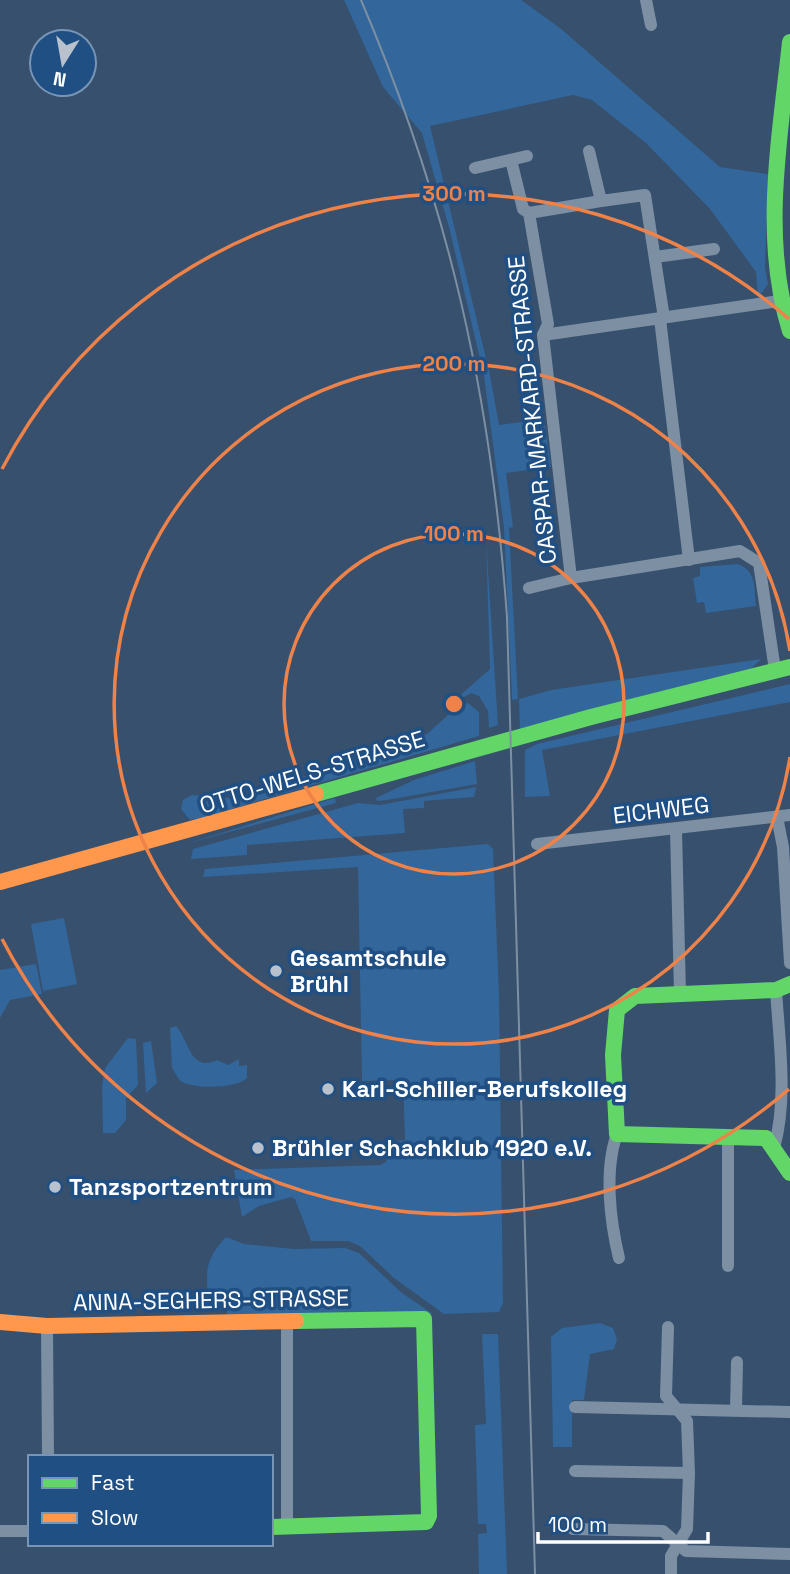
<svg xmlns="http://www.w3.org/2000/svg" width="790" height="1574" font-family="'Space Grotesk',sans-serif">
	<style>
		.green { fill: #33669a }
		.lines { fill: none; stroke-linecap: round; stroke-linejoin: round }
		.street { stroke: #7c8fa3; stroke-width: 12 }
		.fast { stroke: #63d668; stroke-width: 16 }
		.slow { stroke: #ff974d; stroke-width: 16 }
		.tram { stroke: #7d90a3; stroke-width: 2 }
		.ring { fill: none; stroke: #ee8249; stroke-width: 3.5 }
		.poi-dot { fill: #b9c2cc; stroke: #204f83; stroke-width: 2.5 }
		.labels { text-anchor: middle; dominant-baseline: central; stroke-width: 7; stroke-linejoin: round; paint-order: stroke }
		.street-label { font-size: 23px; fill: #fff; stroke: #204f83 }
		.poi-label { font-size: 23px; font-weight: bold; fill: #fff; stroke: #204f83; text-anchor: start }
		.centre { fill: #ee8249; stroke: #204f83; stroke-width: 3.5 }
		.ring-label { font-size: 21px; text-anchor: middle; font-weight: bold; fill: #ee8249; stroke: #204f83; stroke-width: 7; stroke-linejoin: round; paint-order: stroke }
	</style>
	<rect width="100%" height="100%" fill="#36506d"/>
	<g class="green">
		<path d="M344 0H521L560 28 720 167 768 174 765 268 768 284 758 298 756 272 710 209 646 143 592 100 573 95 430 126 490 375 499 425 544 419 551 467 506 473 513 527 509 528 518 699 512 700 504 528 484 376 450 231 422 133 383 87Z"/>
		<path d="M486 539 498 725 489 728 488 711 479 696 471 693 448 706 490 669Z"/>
		<path d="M737 564C757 570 754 588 756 606L706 613 704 602 697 603 693 578 700 576V567Z"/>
		<path d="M761 659 750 670 520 729 519 699 551 690Z"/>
		<path d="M790 684V702L542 750 550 796 525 797V750L537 744Z"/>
		<path d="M468 703 479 712V736L201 818 190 820 181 809 183 800 192 795 239 799 427 734 458 706Z"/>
		<path d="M475 761 477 784 387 800 377 801 376 798 414 780Z"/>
		<path d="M476 787 474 797 424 801V808L403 809 405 833 247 845V855L191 859 193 849 358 803 380 805Z"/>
		<path d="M335 798 336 803 185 844Z"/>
		<path d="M488 844 493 849 499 995 503 1303 499 1312 444 1314 394 1278 360 1246 348 1241H311L295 1199 291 1197 259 1206 242 1217 234 1170 380 1165 386 1162 393 1141 405 1140 403 1080 362 1081 358 867 203 877 205 869Z"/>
		<path d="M64 918 77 984 43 991 31 924Z"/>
		<path d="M36 964 42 994 10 1000 0 1018V970Z"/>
		<path d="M176 1026C189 1040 190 1073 217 1060L228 1065 239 1059V1066L247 1065V1078C238 1088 195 1090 180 1081L172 1068 170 1028Z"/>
		<path d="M128 1038 136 1039 138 1085 126 1098V1120L115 1133H103L102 1086 105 1068Z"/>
		<path d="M151 1041 157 1083 146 1093 143 1043Z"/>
		<path d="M226 1237 244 1244 294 1249 345 1248 359 1253 402 1293 433 1314 227 1317V1309L209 1310C207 1275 201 1264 226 1237Z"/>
		<path d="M600 1323 613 1328 617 1339 614 1349 590 1354 584 1400H572V1447H553L551 1337 562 1328Z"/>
		<path d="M482 1334H498L507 1574H479L478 1534 487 1533 486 1524H478L475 1425 486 1424Z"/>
	</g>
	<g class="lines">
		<g class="street">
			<path d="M646 0 651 25"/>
			<path d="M589 151 601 201 645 195 664 318"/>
			<path d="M511 160 523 209 529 213 548 324 543 335 571 578"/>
			<path d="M475 168 527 156"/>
			<path d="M529 213 601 201"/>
			<path d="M655 257 714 249"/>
			<path d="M660 319 689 560"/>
			<path d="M543 335 779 301"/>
			<path d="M529 588 571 578 740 551 759 563 775 670"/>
			<path d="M777 817 783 847 790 963"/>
			<path d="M676 830 680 993"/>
			<path d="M537 844 790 815"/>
			<path d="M617 1134C604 1170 610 1221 619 1258"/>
			<path d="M728 1138V1266"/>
			<path d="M774 1148C788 1099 779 1040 776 990"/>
			<path d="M47 1326 48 1457"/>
			<path d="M668 1327 666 1396 687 1421 689 1473 687 1529 671 1556V1574"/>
			<path d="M575 1407 790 1412"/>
			<path d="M736 1410 737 1362"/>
			<path d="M575 1471 689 1473"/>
			<path d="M287 1527V1321"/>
			<path d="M573 1529 663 1531 686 1551 790 1554"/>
			<path d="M0 1531H30"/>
		</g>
		<g class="fast">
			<path d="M790 42C780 137 761 238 790 331"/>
			<path d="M316 794 591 717 790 667"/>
			<path d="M790 984 776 990 635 996 617 1010 613 1055 617 1134 766 1138 790 1173"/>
			<path d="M271 1527 426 1522 429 1516 424 1319 296 1321"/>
		</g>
		<g class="slow">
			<path d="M0 882 316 794"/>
			<path d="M0 1322 47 1326 296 1321"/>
		</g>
		<path class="tram" d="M361 0C449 206 491 394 507 617L535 1574"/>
	</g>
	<g class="ring">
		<circle cx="454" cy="704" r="170"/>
		<path d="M790 757A340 340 0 1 1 790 651"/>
		<path d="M789 1089A510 510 0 0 1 2 939M2 469A510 510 0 0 1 789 319"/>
	</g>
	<g class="poi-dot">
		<circle cx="276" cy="971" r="7"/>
		<circle cx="328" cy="1089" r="7"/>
		<circle cx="258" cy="1148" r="7"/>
		<circle cx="55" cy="1187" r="7"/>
	</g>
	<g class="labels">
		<g class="street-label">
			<text transform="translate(532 410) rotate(-96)">CASPAR-MARKARD-STRASSE</text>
			<text transform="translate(312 772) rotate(-17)">OTTO-WELS-STRASSE</text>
			<text transform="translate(661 810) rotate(-7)">EICHWEG</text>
			<text transform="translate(211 1300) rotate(-1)">ANNA-SEGHERS-STRASSE</text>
		</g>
		<g class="poi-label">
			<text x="290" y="958">Gesamtschule<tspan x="290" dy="26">Brühl</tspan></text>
			<text x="342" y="1089">Karl-Schiller-Berufskolleg</text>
			<text x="272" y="1148">Brühler Schachklub 1920 e.V.</text>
			<text x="69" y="1187">Tanzsportzentrum</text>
		</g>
	</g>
	<circle cx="454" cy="704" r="10" class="centre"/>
	<g class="ring-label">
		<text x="454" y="201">300 m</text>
		<text x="454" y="371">200 m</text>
		<text x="454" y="541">100 m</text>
	</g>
	<rect x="28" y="1455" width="245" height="91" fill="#204f83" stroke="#7995b5" stroke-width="2"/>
	<rect x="42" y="1478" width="35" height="10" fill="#63d668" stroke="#7995b5" stroke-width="2"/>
	<text x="91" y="1490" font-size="21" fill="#ffffff">Fast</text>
	<rect x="42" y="1513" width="35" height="10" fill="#ff974d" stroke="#7995b5" stroke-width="2"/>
	<text x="91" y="1525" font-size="21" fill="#ffffff">Slow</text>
	<g transform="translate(63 63) rotate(191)"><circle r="33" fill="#204f83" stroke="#7995b5" stroke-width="2"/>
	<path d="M0-5L12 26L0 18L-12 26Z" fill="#b9c2cc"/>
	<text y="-10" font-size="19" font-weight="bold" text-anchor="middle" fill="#ffffff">N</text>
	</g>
	<path d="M538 1532v10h170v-10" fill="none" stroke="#ffffff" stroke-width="3.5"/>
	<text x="548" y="1532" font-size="21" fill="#ffffff" stroke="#204f83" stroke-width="5" paint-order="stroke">100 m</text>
</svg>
